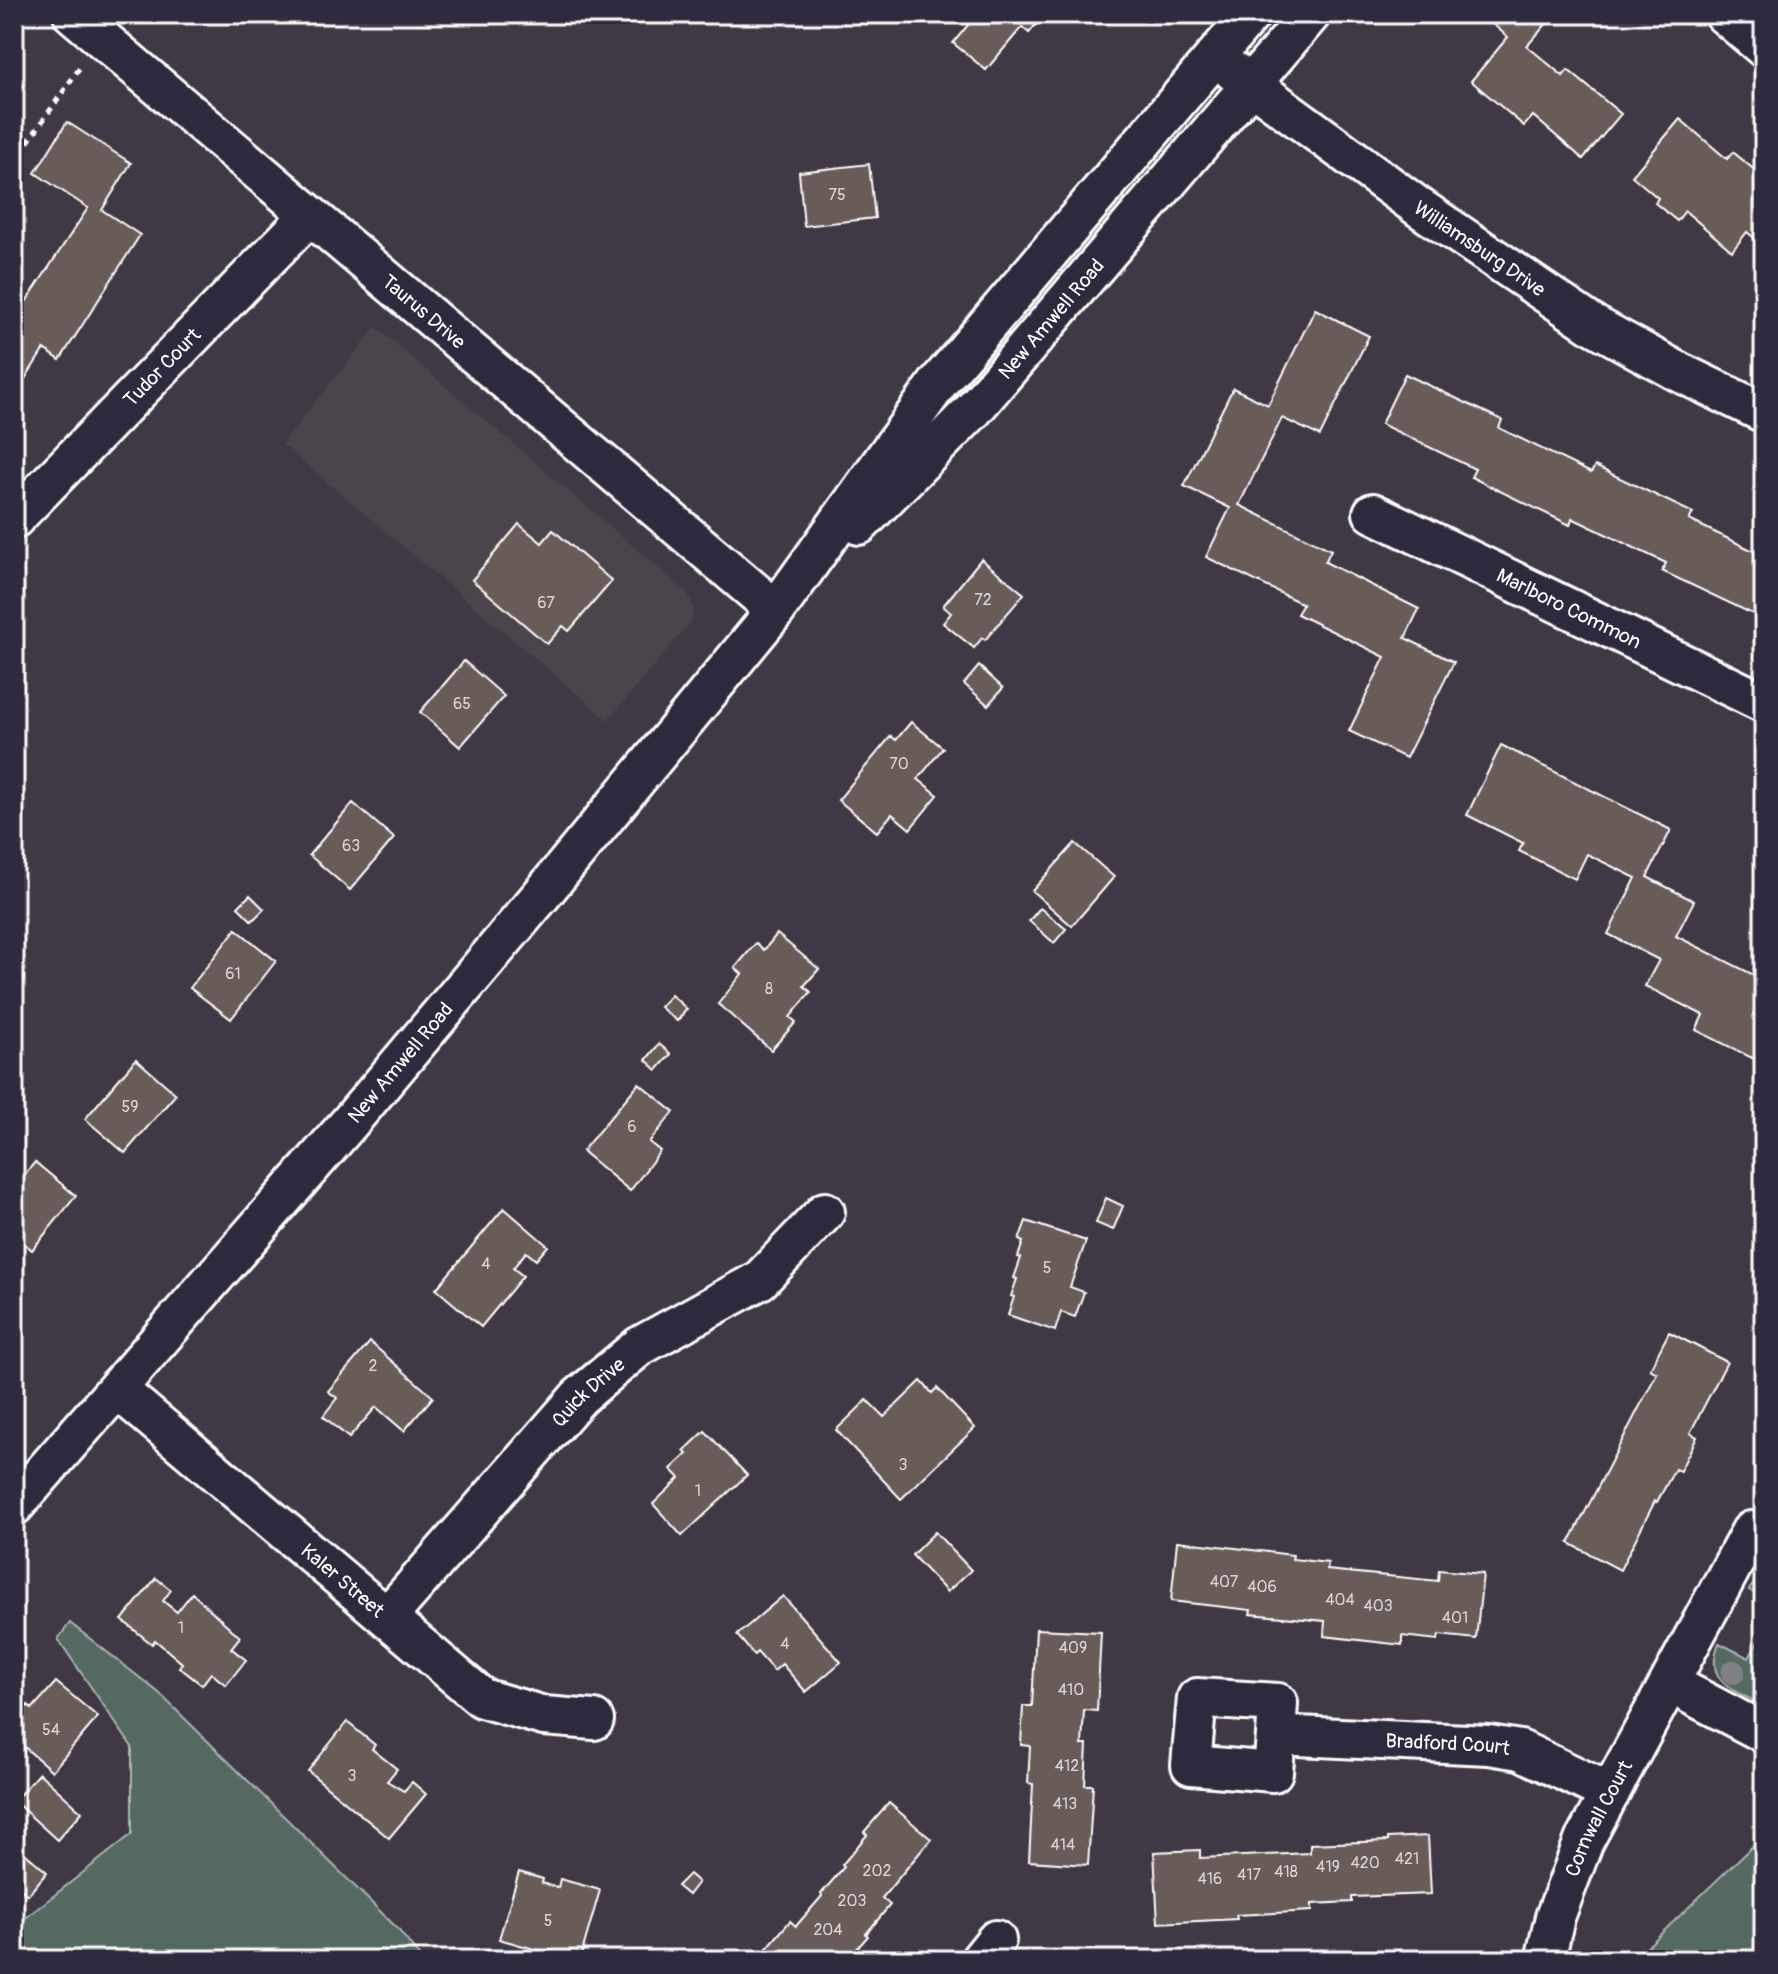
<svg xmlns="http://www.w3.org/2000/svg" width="1778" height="1974" font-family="Pangolin,sans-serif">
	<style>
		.built { fill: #4c444b }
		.green { fill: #556963; stroke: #aab4b1; stroke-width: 2 }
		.building { fill: #695c58; stroke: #fff; stroke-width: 2 }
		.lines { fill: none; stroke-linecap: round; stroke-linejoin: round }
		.minor-casing { stroke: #fff; stroke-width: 44 }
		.path { stroke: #fff; stroke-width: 5; stroke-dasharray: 6 6; stroke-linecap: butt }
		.minor { stroke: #2f2a3d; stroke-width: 38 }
		.tree { fill: #7f8185 }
		.labels { text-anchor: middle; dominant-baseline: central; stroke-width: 6; stroke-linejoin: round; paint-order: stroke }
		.number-label { font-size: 16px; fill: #dad6d5 }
		.street-label { font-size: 20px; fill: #fff; stroke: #2f2a3d }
	</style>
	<rect width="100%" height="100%" fill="#403945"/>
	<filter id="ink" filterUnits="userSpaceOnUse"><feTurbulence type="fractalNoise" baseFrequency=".0125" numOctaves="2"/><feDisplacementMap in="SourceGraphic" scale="16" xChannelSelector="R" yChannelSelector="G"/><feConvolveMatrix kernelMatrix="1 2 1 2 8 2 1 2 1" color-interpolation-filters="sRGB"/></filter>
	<g filter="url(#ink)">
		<path class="built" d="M376 327 688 593 693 609 691 622 608 720 282 444Z"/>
		<g class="green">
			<path d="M1121 197 1128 199 960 399H957L956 389Z"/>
			<path d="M1764 1569V1599L1749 1590Z"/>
			<path d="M70 1623 158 1692 397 1928 422 1960H14V1927L132 1834V1747L58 1639Z"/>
			<path d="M1764 1630V1666L1761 1671 1764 1673V1706C1734 1690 1703 1683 1719 1643L1749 1658Z"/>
			<path d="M1764 1835V1960H1656L1645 1949Z"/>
		</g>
		<g class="building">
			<path d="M977 14H1045L1029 33 1022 27 986 70 953 43Z"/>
			<path d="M1481 14H1555L1527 46 1563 76 1568 70 1621 114 1583 159 1533 116 1524 126 1471 81 1508 37Z"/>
			<path d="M1680 119 1727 159 1733 152 1764 178V246L1747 232 1732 251 1685 211 1677 221 1655 203 1658 198 1632 176Z"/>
			<path d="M67 122 131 163 102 210 140 235 60 360 44 349 14 396V320L88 208 35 173Z"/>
			<path d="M869 164 875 218 804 226 799 172Z"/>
			<path d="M1315 309 1369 336 1320 436 1282 418 1239 505 1331 550 1325 562 1419 609 1405 638 1454 662 1406 758 1349 731 1385 657 1297 614 1303 604 1206 557 1230 508 1184 486 1233 388 1268 405Z"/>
			<path d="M1405 374 1502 420 1499 428 1591 473 1595 466 1693 513 1689 520 1764 556V612L1761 618 1662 571 1666 563 1572 518 1570 525 1471 477 1475 469 1381 424Z"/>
			<path d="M519 524 542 543 553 530 612 581 569 631 563 626 547 644 472 580Z"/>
			<path d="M981 559 1024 594 985 640 982 638 974 648 943 623 951 613 943 606Z"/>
			<path d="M464 661 504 696 460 747 420 712Z"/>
			<path d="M979 666 1003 688 988 705 964 684Z"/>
			<path d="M911 722 943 748 918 779 938 795 910 829 892 814 877 832 838 800 891 736 896 740Z"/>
			<path d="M1501 745 1671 830 1647 877 1694 901 1676 936 1764 980V1064L1696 1030 1703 1015 1645 986 1659 960 1608 934 1636 878 1587 854 1575 879 1519 851 1523 843 1467 815Z"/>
			<path d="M353 803 394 838 350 890 309 855Z"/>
			<path d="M1075 843 1114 877 1072 926 1032 891Z"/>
			<path d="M250 895 264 909 252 921 238 907Z"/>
			<path d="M1040 908 1066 929 1054 943 1029 921Z"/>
			<path d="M236 929 276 961 231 1019 190 988Z"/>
			<path d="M777 934 819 969 804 986 811 992 790 1017 796 1022 771 1050 718 1004 742 974 735 968 756 943 764 950Z"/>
			<path d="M671 995 687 1009 677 1021 660 1007Z"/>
			<path d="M659 1044 671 1054 657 1070 646 1060Z"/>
			<path d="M136 1059 176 1094 125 1153 85 1119Z"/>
			<path d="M639 1083 674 1112 649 1142 660 1151 630 1191 582 1151Z"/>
			<path d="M35 1162 76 1196 32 1250 14 1235V1188Z"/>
			<path d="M1106 1198 1123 1206 1113 1230 1096 1223Z"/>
			<path d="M504 1208 548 1246 536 1260 526 1252 513 1268 523 1276 481 1327 436 1289Z"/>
			<path d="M1026 1221 1086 1241 1070 1287 1084 1292 1075 1317 1061 1312 1055 1331 1008 1315 1014 1297 1011 1296 1017 1279 1014 1278 1021 1258 1018 1257 1023 1242 1019 1240Z"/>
			<path d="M1669 1332 1727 1362 1690 1433 1697 1437 1680 1471 1675 1469 1657 1502 1655 1501 1620 1570 1569 1543 1657 1373 1650 1369Z"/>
			<path d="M370 1342 433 1397 404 1431 376 1407 349 1438 323 1416 337 1398 328 1391Z"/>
			<path d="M921 1381 932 1393 937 1388 975 1428 901 1499 836 1430 867 1400 884 1417Z"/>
			<path d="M705 1431 747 1475 682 1536 653 1504 680 1478 671 1469 687 1454 684 1451Z"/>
			<path d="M935 1532 971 1570 947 1592 912 1555Z"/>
			<path d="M1177 1541 1293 1555 1292 1559 1328 1563 1327 1570 1438 1581 1439 1570 1483 1574 1476 1639 1439 1635 1438 1640 1402 1636V1645L1324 1636 1325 1621 1250 1614 1251 1610 1171 1601Z"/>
			<path d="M156 1578 171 1590 163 1601 177 1612 192 1593 240 1637 231 1648 246 1660 226 1685 211 1673 202 1685 179 1667 182 1663 155 1640 152 1644 122 1620Z"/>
			<path d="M783 1596 841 1662 806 1692 782 1664 774 1671 757 1652 754 1655 737 1635Z"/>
			<path d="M1036 1629 1101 1632 1097 1711 1084 1710 1082 1745H1087L1085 1785H1093L1088 1865 1029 1861 1033 1784 1028 1783 1030 1746 1021 1745 1023 1706H1032Z"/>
			<path d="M56 1682 98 1717 52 1771 14 1738V1722L28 1705 32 1709Z"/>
			<path d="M347 1722 375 1745 372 1749 397 1769 387 1781 404 1791 412 1782 426 1794 389 1838 308 1771Z"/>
			<path d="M39 1773 82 1812 57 1840 14 1801Z"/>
			<path d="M889 1803 931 1839 882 1898 890 1905 866 1934 868 1936 847 1960H757L790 1921 796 1926 822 1896 821 1894 844 1867 842 1865 867 1835 864 1832Z"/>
			<path d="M1428 1836 1431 1894 1352 1897V1902L1312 1904V1911L1236 1915 1237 1919 1158 1923 1154 1852 1200 1850V1858L1310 1853V1844L1388 1841V1838Z"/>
			<path d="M20 1849 47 1872 28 1895 14 1884V1855Z"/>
			<path d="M519 1872 543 1879 542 1883 558 1888 560 1879 600 1890 580 1959 549 1950 548 1953 499 1939Z"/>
			<path d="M689 1874 698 1882 688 1895 677 1886Z"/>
		</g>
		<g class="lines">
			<g class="minor-casing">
				<g id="minor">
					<path id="s1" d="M73 14 776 610"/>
					<path d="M1724 14 1764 48"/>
					<path id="s2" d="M1233 71 1420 208 1590 323 1679 372 1764 413"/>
					<path id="s3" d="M1373 513 1764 703"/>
					<path id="s4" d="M14 519 309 216"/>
					<path id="s5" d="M859 525 974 409 1311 14"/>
					<path id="s6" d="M117 1389 482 1698 544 1716 594 1720"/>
					<path id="s7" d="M14 1506 350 1122 543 893 776 610 939 382 1251 14"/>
					<path id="s8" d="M387 1617 579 1397 640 1346 760 1280 825 1212"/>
					<path d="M1671 1684 1764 1733"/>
					<path id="s9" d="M1276 1735 1278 1703 1197 1698 1191 1765 1273 1772 1276 1735 1489 1745 1520 1750 1610 1793"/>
					<path d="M980 1960 996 1940"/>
					<path id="s10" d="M1545 1960 1555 1917 1584 1841 1751 1531 1764 1538"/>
				</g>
			</g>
			<path class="path" d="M14 162 81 66"/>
			<use href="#minor" class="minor"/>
		</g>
		<circle class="tree" cx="1733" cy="1672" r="12"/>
	</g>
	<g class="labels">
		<g class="number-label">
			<text x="837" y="195">75</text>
			<text x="983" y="600">72</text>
			<text x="546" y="603">67</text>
			<text x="462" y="704">65</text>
			<text x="899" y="764">70</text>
			<text x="351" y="846">63</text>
			<text x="233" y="974">61</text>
			<text x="769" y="989">8</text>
			<text x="130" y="1107">59</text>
			<text x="632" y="1127">6</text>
			<text x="486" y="1264">4</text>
			<text x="1047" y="1268">5</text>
			<text x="373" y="1366">2</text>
			<text x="903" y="1465">3</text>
			<text x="698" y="1491">1</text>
			<text x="1224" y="1582">407</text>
			<text x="1262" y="1587">406</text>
			<text x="1340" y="1600">404</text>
			<text x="1378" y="1606">403</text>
			<text x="1455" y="1618">401</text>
			<text x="181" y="1628">1</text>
			<text x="785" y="1644">4</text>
			<text x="1073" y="1648">409</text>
			<text x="1071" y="1690">410</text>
			<text x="51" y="1730">54</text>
			<text x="1067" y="1766">412</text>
			<text x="352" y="1776">3</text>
			<text x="1065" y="1804">413</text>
			<text x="1063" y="1845">414</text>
			<text x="1407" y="1859">421</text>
			<text x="1365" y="1863">420</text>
			<text x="1328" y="1867">419</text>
			<text x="877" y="1871">202</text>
			<text x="1286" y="1872">418</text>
			<text x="1249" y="1875">417</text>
			<text x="1210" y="1879">416</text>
			<text x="852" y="1901">203</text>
			<text x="548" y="1921">5</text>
			<text x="828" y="1930">204</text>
		</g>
		<g class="street-label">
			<text stroke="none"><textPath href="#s2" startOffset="304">Williamsburg Drive</textPath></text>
			<text stroke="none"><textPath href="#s1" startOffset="460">Taurus Drive</textPath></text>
			<text stroke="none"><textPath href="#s5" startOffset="282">New Amwell Road</textPath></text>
			<text stroke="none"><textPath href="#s4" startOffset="212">Tudor Court</textPath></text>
			<text stroke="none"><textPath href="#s3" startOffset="218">Marlboro Common</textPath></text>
			<text stroke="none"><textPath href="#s7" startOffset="588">New Amwell Road</textPath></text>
			<text stroke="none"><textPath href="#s8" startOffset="302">Quick Drive</textPath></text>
			<text stroke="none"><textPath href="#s6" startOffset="296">Kaler Street</textPath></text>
			<text stroke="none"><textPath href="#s9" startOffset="472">Bradford Court</textPath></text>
			<text stroke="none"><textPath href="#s10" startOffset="152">Cornwall Court</textPath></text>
		</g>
	</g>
	<rect width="1778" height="1974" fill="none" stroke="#2f2a3d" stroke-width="48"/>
	<rect x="24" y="24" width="1730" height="1926" fill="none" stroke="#fff" stroke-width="3" filter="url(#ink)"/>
</svg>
